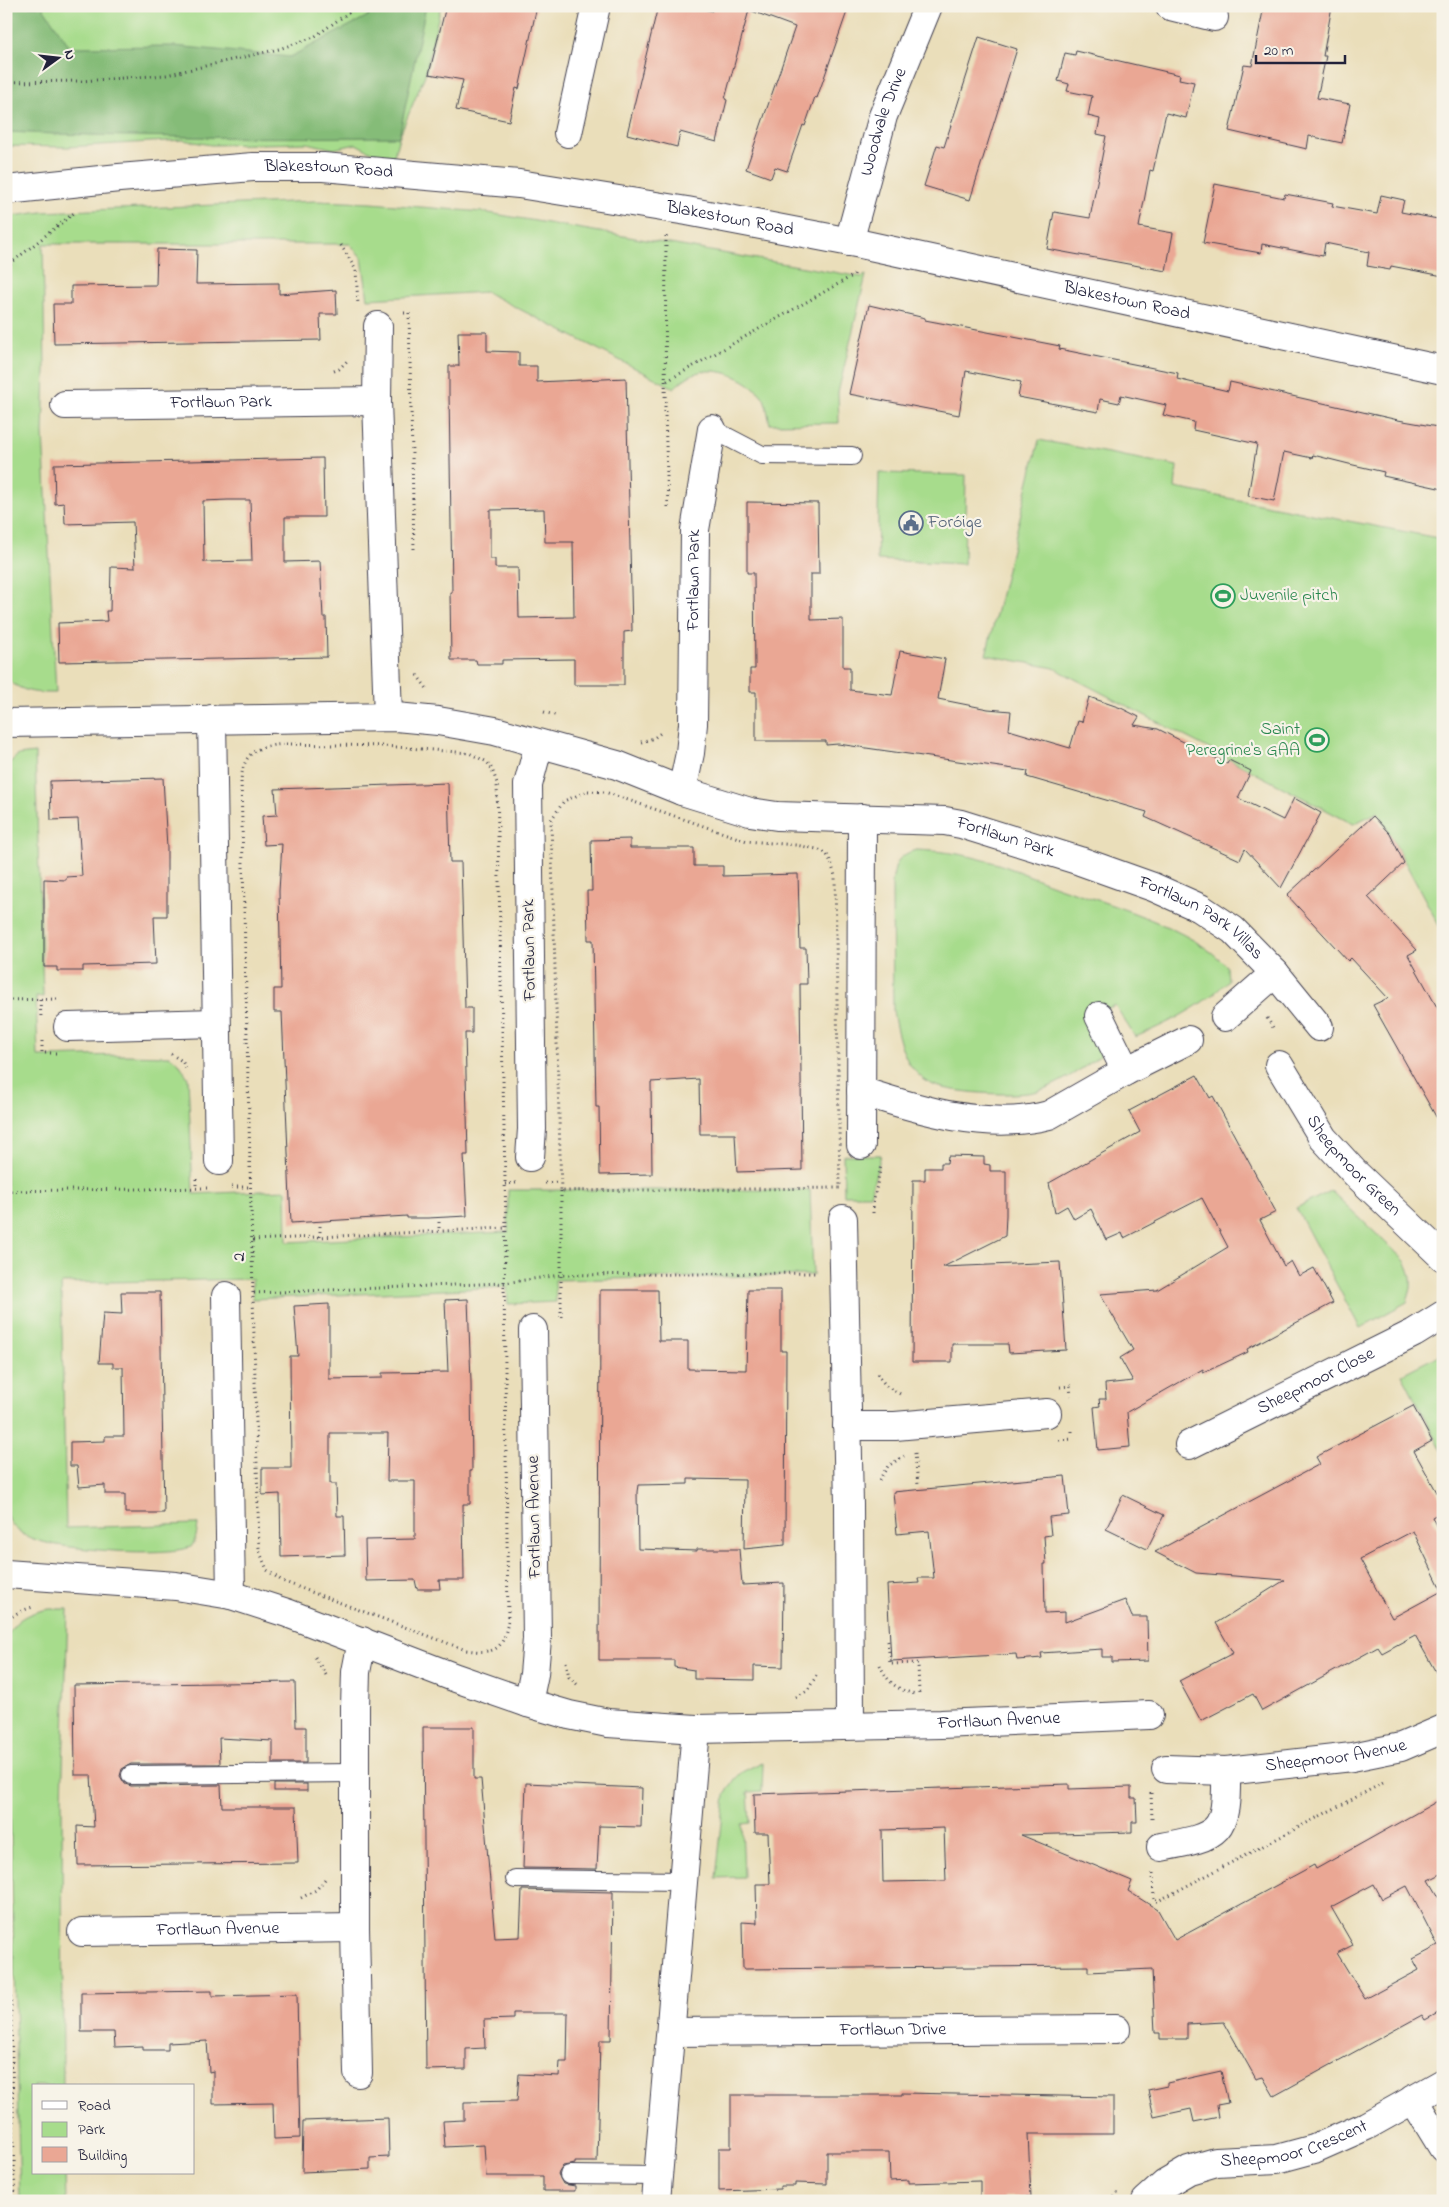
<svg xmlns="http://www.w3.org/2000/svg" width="1449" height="2207" font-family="'Indie Flower',sans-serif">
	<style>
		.green { fill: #a7dc8c; stroke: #647f64 }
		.forest { fill: #85bc78; stroke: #546f5a }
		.building { fill: #eaa794; fill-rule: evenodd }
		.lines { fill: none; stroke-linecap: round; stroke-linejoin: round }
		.service-casing { stroke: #403e4e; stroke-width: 20 }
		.minor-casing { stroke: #403e4e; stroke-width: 30 }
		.tertiary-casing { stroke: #403e4e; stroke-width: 30 }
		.path { stroke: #403e4e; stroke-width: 3; stroke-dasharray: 1 4; stroke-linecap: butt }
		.service { stroke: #fff; stroke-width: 18 }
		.minor { stroke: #fff; stroke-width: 28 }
		.tertiary { stroke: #fff; stroke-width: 28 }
		.labels { text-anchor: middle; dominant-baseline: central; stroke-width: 4.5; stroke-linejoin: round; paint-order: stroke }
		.street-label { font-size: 18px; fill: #22223b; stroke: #f7f3e8 }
		.service-label { font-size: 18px; fill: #4e5e75; stroke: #f7f3e8; text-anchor: start }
		.leisure-label { font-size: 18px; fill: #27864d; stroke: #f7f3e8; text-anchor: start }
	</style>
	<rect width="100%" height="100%" fill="#f7f3e8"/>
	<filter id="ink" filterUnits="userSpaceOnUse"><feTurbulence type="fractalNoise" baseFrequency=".02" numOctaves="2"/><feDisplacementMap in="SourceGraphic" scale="10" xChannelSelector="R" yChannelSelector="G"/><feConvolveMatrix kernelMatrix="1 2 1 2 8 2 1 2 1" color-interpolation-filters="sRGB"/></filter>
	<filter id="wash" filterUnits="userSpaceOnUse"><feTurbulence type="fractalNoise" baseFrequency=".0096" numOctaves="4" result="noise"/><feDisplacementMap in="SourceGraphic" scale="20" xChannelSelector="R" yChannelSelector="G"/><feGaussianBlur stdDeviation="1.12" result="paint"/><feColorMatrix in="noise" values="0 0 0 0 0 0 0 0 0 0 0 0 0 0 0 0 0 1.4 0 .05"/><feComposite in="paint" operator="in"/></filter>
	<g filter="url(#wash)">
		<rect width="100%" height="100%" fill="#eadeba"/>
		<g class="green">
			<path d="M6 6H441L425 75 399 137 394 156 377 155 356 144 334 149 307 143 211 145 183 140 67 147 6 146Z"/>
			<path d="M316 201 371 203 483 212 862 277 866 275 838 393 839 423 770 424C768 416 767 404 763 397 750 380 722 367 700 372 690 374 681 381 674 388L486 292 368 299 362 258 350 244H43L45 371 43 433 56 693C34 693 25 693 6 679V217L42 212Z"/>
			<path d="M1039 440 1177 466 1175 488 1443 539V933L1378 812 1353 824 1054 668 986 655Z"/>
			<path d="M879 473 966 475 964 564 877 560Z"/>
			<path d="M35 753 43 994V997L36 996 38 1057 125 1055 169 1056 179 1063 188 1078 193 1194 286 1190 287 1242 508 1232V1190H810L813 1275 555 1280 556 1302 508 1304 507 1287 253 1299 252 1279 61 1283 66 1528 198 1524C197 1533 196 1540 191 1547 164 1557 64 1550 36 1540 23 1536 10 1527 6 1513V766L18 755Z"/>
			<path d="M916 850C938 851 959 853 980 859 1006 865 1031 877 1056 886 1104 903 1195 928 1227 967L1228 980C1209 1003 1163 1026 1135 1037L1115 1005 1085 1020 1101 1055C1084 1068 1058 1085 1038 1091 1018 1097 960 1093 940 1087 930 1085 921 1078 915 1071 902 1058 896 1029 893 1011L892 882C896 863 896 856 916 850Z"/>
			<path d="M843 1155H881L870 1195H844Z"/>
			<path d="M1331 1191 1405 1261C1413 1277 1413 1285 1407 1302L1360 1328 1296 1208Z"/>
			<path d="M1443 1353V1452L1402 1374Z"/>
			<path d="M50 1609H68L62 1801 63 2086H34V2173H65L66 2201H20L6 1643C10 1620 29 1612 50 1609Z"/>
			<path d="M763 1763 762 1791 748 1792 750 1823 742 1824 744 1877 716 1878 725 1795 735 1779 742 1772 758 1764Z"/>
		</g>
		<path class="forest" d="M6 6H42L70 47 174 46 290 57 368 16 372 6H426L399 137C268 138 137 138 6 132Z"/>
		<g id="blocks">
			<g class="building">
				<path d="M446 6H537L519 89 516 88 509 121 456 110 463 80 429 74Z"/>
				<path d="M658 6H690L712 11V6H849L817 98 815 97 805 126 803 125 787 171 775 167 771 178 746 169 795 27 749 10 725 99 727 100 717 142 680 132 677 147 627 134Z"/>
				<path d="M1264 6H1332L1323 56H1326L1317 98 1350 104 1342 143 1309 136 1307 149 1229 131 1244 65 1252 66Z"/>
				<path d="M979 37 1017 49 970 200 924 186 937 145 944 147Z"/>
				<path d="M1076 51 1180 75 1179 79 1194 82 1186 118 1166 113 1153 171 1150 170 1139 227 1173 233 1166 271 1047 249 1054 212 1090 218 1106 136 1097 134 1100 119 1088 116 1092 96 1067 91 1069 84 1058 81 1065 53 1075 55Z"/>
				<path d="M1215 184 1284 198 1285 194 1333 203 1332 206 1377 214 1381 195 1404 200 1401 212 1443 220V276L1391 266 1390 270 1367 266 1369 252 1325 243 1323 256 1262 244 1261 253 1203 243Z"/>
				<path d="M157 249 197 250 196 284 279 283V294L336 290 337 314H320L321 340 54 344 53 304H71V286L156 285Z"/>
				<path d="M869 305 925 318V320L1060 346 1059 349 1178 373 1177 379 1202 385 1228 391 1230 382 1398 420 1443 428V489L1383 476 1384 472 1349 464 1313 455 1312 458 1284 452 1274 501 1248 496 1257 444 1193 430 1194 422 1163 415 1166 405 1121 395 1119 403 1100 399 1098 412 1018 397 1021 382 966 371 959 415 849 394Z"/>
				<path d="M458 332H487V351L519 352V366H537V382L626 378 632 631 624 632V685H574V659L502 660V664H477L476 660H451L450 592H452L449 392V366H459ZM544 509 545 542H573L574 617 519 618 518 568H495V559H490V510Z"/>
				<path d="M323 458 324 517H285V562L320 561 323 617H326L327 657 59 662 58 623 107 621 106 611H110L111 567 135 568 133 522 65 524 64 503 55 504 54 464ZM228 500H250L252 561 204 562 203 501Z"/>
				<path d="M747 502 818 503 819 574H811V620L843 619V667H850V690L892 695 900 651 945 659 938 699 988 709 1011 711 1009 730 1070 748 1078 721 1082 722 1089 697 1121 708 1139 717 1134 725 1158 729 1227 764 1229 760 1251 771 1238 798 1283 820 1294 798 1321 813 1281 888 1245 849 1240 860 1145 817 1147 812 1027 777 1028 771 838 744 826 745V741H756V692H750V669H755L754 573H747Z"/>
				<path d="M163 778 167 848V916H154L156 964 83 966V971H57V967H44V879L66 880V877L82 876 78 819 51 820 50 781Z"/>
				<path d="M448 783 450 862H461L465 1008H472V1033H465L468 1155H464L467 1216 428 1218H407V1216L291 1223 282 1012H274V989H281L279 891 282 844 264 845 262 816 277 815 275 789Z"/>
				<path d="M1373 816 1390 834 1404 863 1368 897 1417 950 1408 955 1443 1018V1129L1373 1005 1388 998 1351 958 1348 961 1287 895Z"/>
				<path d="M630 839V848H694V866H723V876L798 874 800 948H806L807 984H800L802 1170 737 1172 735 1134H700L699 1079 651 1082 652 1174 600 1175 599 1107H596L593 940H588L587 891H592L591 840Z"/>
				<path d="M1197 1075 1210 1098 1213 1096 1276 1212 1260 1220 1284 1266 1291 1261 1299 1276 1314 1268 1333 1303 1247 1349 1248 1352 1203 1373V1369L1127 1412 1130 1447 1098 1450 1094 1407 1100 1406 1099 1399H1106L1105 1384 1133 1381 1120 1358 1133 1350 1100 1294 1157 1290 1228 1247 1202 1198 1124 1238 1122 1233 1106 1240 1091 1209 1074 1219 1067 1206 1055 1213 1049 1183 1140 1132 1129 1111Z"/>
				<path d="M948 1156 984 1157V1164L990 1165V1171H1006V1215L1005 1236 943 1267 1060 1262 1066 1350 1009 1353 1008 1344H952V1362H912L913 1180H925V1168H941V1163H947Z"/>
				<path d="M600 1290H658L659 1341H688V1369L746 1370 748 1290H781V1351H786L785 1545 744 1549 745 1480 688 1479V1484L638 1485 637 1492 638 1549 697 1551V1549H739L742 1585 784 1583 783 1667 754 1666V1680L694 1679V1670L674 1667V1660H599Z"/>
				<path d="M121 1292H160L164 1513H125V1494H105V1485L79 1487 77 1466H70V1442L105 1441V1436H124L123 1367H113V1363H99L103 1313 122 1314Z"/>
				<path d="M468 1299 471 1382 472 1471H470V1504H463L464 1580H439L440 1589H417L415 1580 366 1581 365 1540 415 1539V1481H387L388 1433H330V1484H336L337 1516H344L345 1555 281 1557 280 1494 262 1495V1468H291L290 1356H298L294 1306 329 1304V1379L382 1378V1373L448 1372 445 1300Z"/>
				<path d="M1413 1406 1432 1441 1414 1451 1443 1503V1511L1432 1517 1443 1540V1685L1415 1635 1382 1653 1378 1647 1262 1711 1253 1694 1201 1721 1179 1681 1233 1653 1216 1623 1285 1580 1196 1573 1155 1552 1320 1464 1316 1457ZM1413 1531 1442 1591 1392 1618 1360 1559Z"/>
				<path d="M1065 1476 1069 1515 1049 1517 1051 1535 1044 1536 1046 1564H1044L1045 1613 1065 1612V1622L1125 1600 1132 1617H1147L1148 1661 1112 1662V1657H1102V1649L1041 1653 1042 1658 1017 1660 1016 1654 891 1661 887 1585 919 1583 918 1578H934L929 1531 897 1534 893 1492Z"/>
				<path d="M1123 1495 1164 1515 1147 1549 1106 1529Z"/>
				<path d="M295 1682 296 1727H306V1763H273V1741L219 1738 220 1764H131L122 1769 120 1776 125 1784 131 1786 221 1785 222 1807H296L298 1863 78 1865 77 1826 94 1827 91 1775H75L74 1685Z"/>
				<path d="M423 1727H474V1779H481L495 1938 520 1937 522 1890 613 1892 611 2040H600L597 2162H575V2164L563 2166 558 2174 563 2184 575 2186V2191H543V2176H486L484 2145 445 2147 443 2121 464 2120V2102L517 2101 519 2074 559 2076 560 2062H567L568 2013H513V2019L484 2020 485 2048 466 2049V2069L426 2070Z"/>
				<path d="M526 1783 642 1788 641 1827 599 1826 597 1869 523 1868Z"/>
				<rect x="274" y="1784" width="33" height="7"/>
				<path d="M1069 1784V1789L1131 1787V1798H1136L1137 1822H1132V1832L1021 1835 1132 1881 1128 1891 1158 1910 1175 1940 1314 1865 1316 1869 1443 1798V1873L1429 1880 1443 1904V2018L1440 2012 1425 2020 1422 2015 1274 2096 1263 2077 1256 2079 1224 2022 1187 2024V2039H1160V2033H1155L1152 1969 1088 1972V1966L743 1969 742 1922 757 1923 756 1884H770L768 1833H755L754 1794ZM944 1828 946 1881 883 1882 882 1830ZM1374 1884 1382 1899 1407 1886 1438 1946 1413 1959 1419 1970 1365 1999 1337 1953 1353 1945 1331 1907Z"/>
				<path d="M212 1991V1996L297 1994 300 2138 274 2139 273 2103 213 2104V2071L209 2072 207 2041 168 2043V2050H143V2046L115 2047 114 2032H81V1993Z"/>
				<path d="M1221 2071 1228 2103 1217 2105 1219 2117 1194 2122 1191 2109 1154 2117 1148 2090 1167 2086V2083Z"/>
				<path d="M902 2093 1113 2097V2134H1028L1031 2197H1004V2201H980V2181L909 2183V2180L890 2181 889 2152H827V2184L795 2183V2186H780V2189L719 2191V2148H731V2095H902Z"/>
				<path d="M388 2118 389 2157 370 2158V2169L302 2172 303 2121Z"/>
			</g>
		</g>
	</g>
	<g filter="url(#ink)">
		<use href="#blocks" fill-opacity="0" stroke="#403e4e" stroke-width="1"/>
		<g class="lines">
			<g class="service-casing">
				<g id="service">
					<path d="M712 429 762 455 852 456"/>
					<path d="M131 1775 354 1773"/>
					<path d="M515 1879 684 1881"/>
					<path d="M569 2175 658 2176"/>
				</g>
			</g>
			<g class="minor-casing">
				<g id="minor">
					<path d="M1170 6 1214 17"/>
					<path d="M568 133 596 6"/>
					<path id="s1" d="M849 242 883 116 928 6"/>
					<path d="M378 326 377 401 388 716"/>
					<path id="s2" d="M65 405 377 401"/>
					<path d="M212 719 219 1161"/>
					<path id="s3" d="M6 723 396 717 438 721 495 731 617 765 682 791 750 812 777 816 945 821 961 824 1080 861 1153 887 1200 908 1233 930 1275 973 1319 1027"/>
					<path id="s4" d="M682 791 690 753 693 724 695 530 712 429"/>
					<path d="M1099 1016 1126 1071"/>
					<path d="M1225 1017 1275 973"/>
					<path d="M68 1027 216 1023"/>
					<path id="s5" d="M1279 1065 1323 1138 1355 1173 1443 1257"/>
					<path d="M861 1091C919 1110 988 1131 1049 1115L1126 1071 1188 1040"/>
					<path d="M861 1145 862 818"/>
					<path d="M530 1157 532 1129 528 785 539 744"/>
					<path d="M843 1219 849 1505 850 1725"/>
					<path d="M226 1296 231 1595"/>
					<path d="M847 1426H895L1047 1413"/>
					<path id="s6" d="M1189 1445 1414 1333 1443 1315"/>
					<path id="s7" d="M6 1574 176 1586 231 1595 287 1613 456 1678 528 1703 569 1715 608 1723 696 1729 941 1724 1149 1715"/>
					<path d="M528 1703 534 1674 537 1639 533 1330"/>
					<path id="s8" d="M1166 1769 1226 1771 1352 1757 1401 1747 1443 1729"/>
					<path d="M1161 1847C1221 1836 1227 1833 1226 1771"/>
					<path id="s9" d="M82 1932 355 1928"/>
					<path id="s10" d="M671 2032 1116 2029"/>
					<path d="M358 2073 355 1928V1707L356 1672 362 1641"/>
					<path d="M1413 2099 1443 2148"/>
					<path d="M656 2201 696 1729"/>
					<path id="s11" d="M1146 2201 1165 2184 1189 2170 1216 2162 1277 2159 1314 2149 1366 2126 1443 2083"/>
				</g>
			</g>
			<g class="tertiary-casing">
				<g id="tertiary">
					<path id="s12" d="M6 190 119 178 253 167H323L519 184 687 211 861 244 1443 370"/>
				</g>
			</g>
			<g class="path">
				<path d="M6 82 81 81 166 75 279 49 314 37 358 6"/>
				<path d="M666 236 665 413 668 507"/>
				<path d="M341 245 356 270 358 305"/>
				<path d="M6 267 74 213"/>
				<path d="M404 313H409L414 549"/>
				<path d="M334 371 339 369 348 360"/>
				<path d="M667 381 854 275 855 271"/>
				<path d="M417 675 428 690"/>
				<path d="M544 712 558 716"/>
				<path d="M641 742 654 738 662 732"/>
				<path d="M286 744 384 746 469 753 487 762 492 769 497 783 506 1228 504 1283 508 1621C503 1651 495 1654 466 1650L282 1581 267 1570 259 1550 241 780C244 750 258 746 286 744Z"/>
				<path d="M588 791 605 792 747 841 796 845 817 849 826 853 831 862 835 876 840 1188 561 1191 551 820 564 801Z"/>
				<path d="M6 1000 58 999"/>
				<path d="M40 1000 41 1017"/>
				<path d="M1267 1018 1274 1029"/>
				<path d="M42 1041V1053H56"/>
				<path d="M171 1054 182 1061 187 1071"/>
				<path d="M196 1179V1188"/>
				<path d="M545 1183 560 1182"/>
				<path d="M505 1184 516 1183"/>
				<path d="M232 1187H251"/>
				<path d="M6 1191 208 1188"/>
				<path d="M561 1191V1321"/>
				<path d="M873 1213V1204L881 1165"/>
				<path d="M439 1222V1231"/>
				<path d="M320 1237V1226"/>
				<path d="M253 1240 506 1228"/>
				<path d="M254 1293 504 1283 561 1275 816 1273"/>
				<path d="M877 1374 886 1386 902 1395"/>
				<path d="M1060 1387 1070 1386 1071 1396"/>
				<path d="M1059 1440 1072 1439V1427"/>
				<path d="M915 1453 918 1485"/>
				<path d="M879 1480 888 1466 904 1456"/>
				<path d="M6 1624C11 1614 23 1610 33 1607"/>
				<path d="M888 1641 890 1664 918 1663 919 1694"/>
				<path d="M315 1657 326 1675"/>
				<path d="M566 1662 569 1677 579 1686"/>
				<path d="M880 1665C888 1683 897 1690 916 1694"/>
				<path d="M796 1697 807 1691 819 1672"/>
				<path d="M6 1791 15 2201"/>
				<path d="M1151 1793 1152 1819"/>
				<path d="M1153 1873 1154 1901H1158L1385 1782"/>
				<path d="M301 1898 316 1890 325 1879"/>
				<path d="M1111 2201 1118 2193"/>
			</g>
			<use href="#service" class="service"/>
			<use href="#minor" class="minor"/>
			<use href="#tertiary" class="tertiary"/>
		</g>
	</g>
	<defs>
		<g id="civic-ring" transform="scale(1.25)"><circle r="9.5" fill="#f7f3e8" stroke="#5c6f8a" stroke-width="1.5"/><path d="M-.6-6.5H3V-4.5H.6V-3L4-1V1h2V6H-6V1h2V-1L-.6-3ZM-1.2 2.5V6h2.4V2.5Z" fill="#5c6f8a"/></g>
		<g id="stadium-ring" transform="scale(1.25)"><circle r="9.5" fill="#f7f3e8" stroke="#2e9e5b" stroke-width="1.5"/><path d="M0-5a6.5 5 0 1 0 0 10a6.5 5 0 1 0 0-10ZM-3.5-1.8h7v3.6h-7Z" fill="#2e9e5b"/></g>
	</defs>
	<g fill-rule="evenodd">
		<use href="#civic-ring" x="911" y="523"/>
		<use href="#stadium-ring" x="1223" y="596"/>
		<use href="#stadium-ring" x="1317" y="740"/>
	</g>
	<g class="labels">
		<g class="street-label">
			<text stroke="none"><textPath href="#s1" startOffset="125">Woodvale Drive</textPath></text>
			<text stroke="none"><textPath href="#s12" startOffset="324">Blakestown Road</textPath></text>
			<text stroke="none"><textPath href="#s12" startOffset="729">Blakestown Road</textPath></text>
			<text stroke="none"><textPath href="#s12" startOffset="1134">Blakestown Road</textPath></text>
			<text stroke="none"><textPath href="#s2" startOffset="156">Fortlawn Park</textPath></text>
			<text stroke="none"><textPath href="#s4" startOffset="212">Fortlawn Park</textPath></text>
			<text stroke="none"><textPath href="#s3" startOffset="1016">Fortlawn Park</textPath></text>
			<text stroke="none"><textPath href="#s3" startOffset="1229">Fortlawn Park Villas</textPath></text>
			<text transform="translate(530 950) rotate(-91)">Fortlawn Park</text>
			<text stroke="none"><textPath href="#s5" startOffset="126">Sheepmoor Green</textPath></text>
			<text transform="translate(240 1257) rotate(-92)">2</text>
			<text stroke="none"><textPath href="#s6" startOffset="142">Sheepmoor Close</textPath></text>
			<text transform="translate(535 1517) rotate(-91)">Fortlawn Avenue</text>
			<text stroke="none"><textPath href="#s7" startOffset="1016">Fortlawn Avenue</textPath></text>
			<text stroke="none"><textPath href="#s8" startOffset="171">Sheepmoor Avenue</textPath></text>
			<text stroke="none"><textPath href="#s9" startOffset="136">Fortlawn Avenue</textPath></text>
			<text stroke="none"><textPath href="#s10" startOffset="222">Fortlawn Drive</textPath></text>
			<text stroke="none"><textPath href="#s11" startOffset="162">Sheepmoor Crescent</textPath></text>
		</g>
		<g class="service-label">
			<text x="928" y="523">Foróige</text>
		</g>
		<g class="leisure-label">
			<text x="1240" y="596">Juvenile pitch</text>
			<text x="1300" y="730" text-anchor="end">Saint<tspan x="1300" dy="21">Peregrine's GAA</tspan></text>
		</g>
	</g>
	<rect width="1449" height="2207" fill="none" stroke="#f7f3e8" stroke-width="25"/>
	<rect x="32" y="2084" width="162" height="90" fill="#f7f3e8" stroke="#a29fa3"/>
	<rect x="42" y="2101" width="25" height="8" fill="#ffffff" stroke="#a29fa3"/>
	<text x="78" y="2110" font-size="15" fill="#22223b">Road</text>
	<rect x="42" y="2122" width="25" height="15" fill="#a7dc8c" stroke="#a29fa3"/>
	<text x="78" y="2134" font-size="15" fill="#22223b">Park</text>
	<rect x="42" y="2147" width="25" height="15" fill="#eaa794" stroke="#a29fa3"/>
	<text x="78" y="2160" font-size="15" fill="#22223b">Building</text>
	<g transform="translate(58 58) rotate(75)" stroke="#f7f3e8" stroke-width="4" paint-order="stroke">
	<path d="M0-4L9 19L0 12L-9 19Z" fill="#22223b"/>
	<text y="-8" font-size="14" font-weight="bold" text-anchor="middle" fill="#22223b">N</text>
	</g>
	<path d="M1256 55v8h89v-8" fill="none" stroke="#22223b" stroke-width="2.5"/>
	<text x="1264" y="55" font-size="15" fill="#22223b" stroke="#f7f3e8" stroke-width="4" paint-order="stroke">20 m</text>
</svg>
